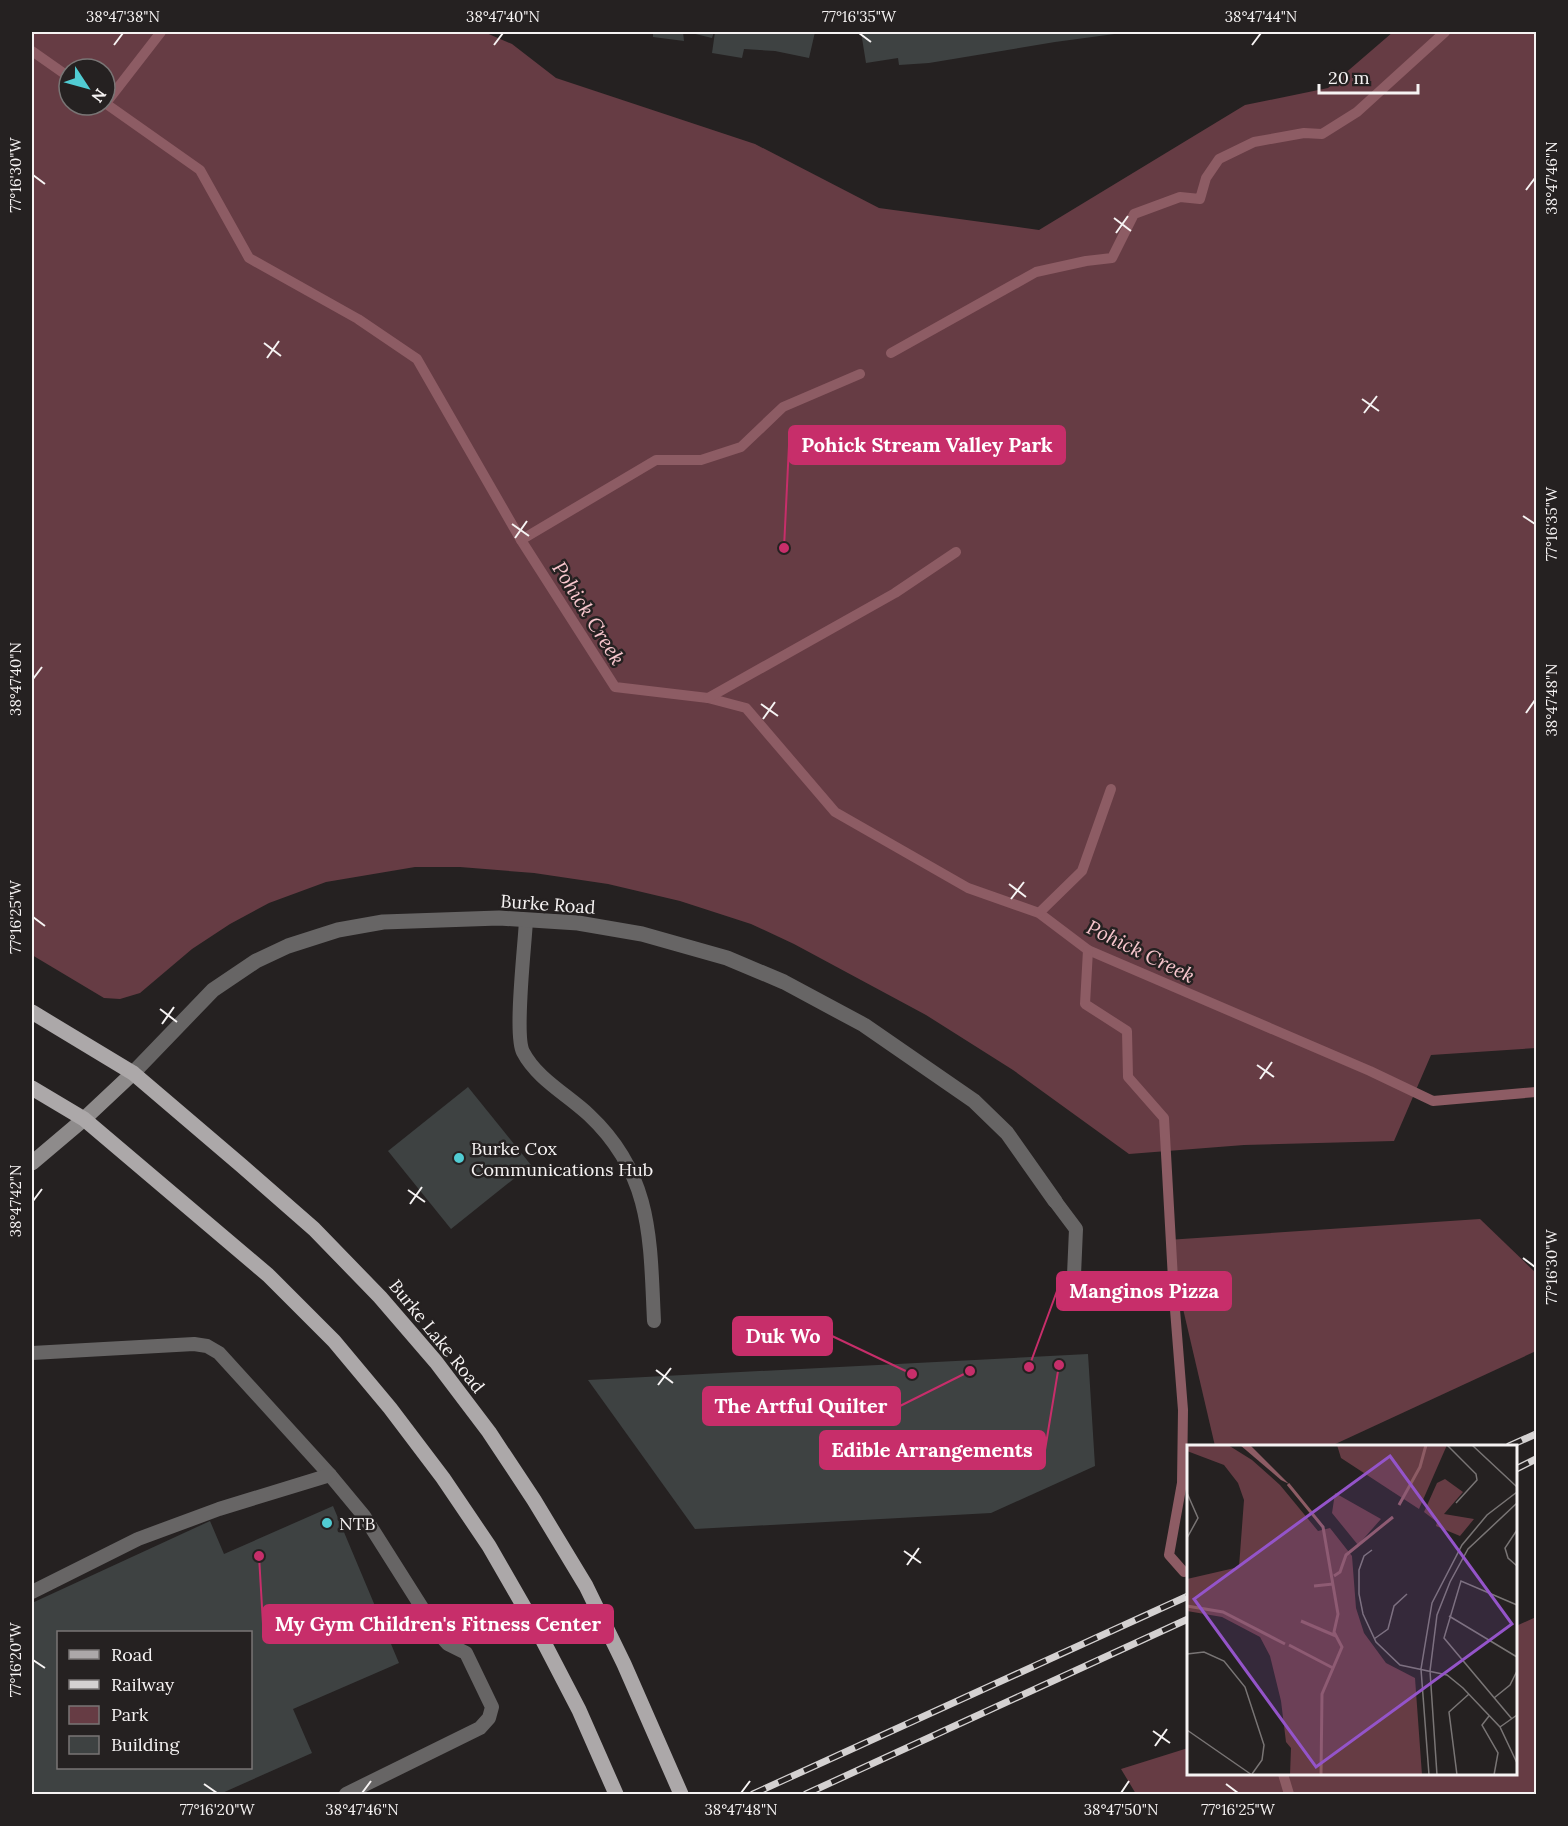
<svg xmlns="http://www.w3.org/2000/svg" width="1568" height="1826" font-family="Lora,serif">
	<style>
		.green { fill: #663c44; fill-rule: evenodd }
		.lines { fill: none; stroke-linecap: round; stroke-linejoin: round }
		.stream { stroke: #8d5c64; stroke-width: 10 }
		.building { fill: #3e4242; fill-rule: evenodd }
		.lane { stroke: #676565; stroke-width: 14 }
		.street { stroke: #676565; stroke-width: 15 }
		.secondary { stroke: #8e8b8b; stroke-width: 15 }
		.primary { stroke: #aca8a9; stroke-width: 15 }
		.rail-casing { stroke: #d4d1d1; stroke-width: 7 }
		.rail { stroke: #252121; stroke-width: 4.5; stroke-dasharray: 14; stroke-linecap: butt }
		.ticks { fill: none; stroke: #f6f3f3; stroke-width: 2 }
		.poi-dot { fill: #51ccd3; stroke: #252121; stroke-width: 2 }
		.labels { text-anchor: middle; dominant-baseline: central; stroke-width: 5; stroke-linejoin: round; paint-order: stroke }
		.street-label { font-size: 18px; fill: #f6f3f3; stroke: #252121 }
		.poi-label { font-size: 18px; fill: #f6f3f3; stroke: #252121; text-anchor: start }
		.water-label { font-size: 20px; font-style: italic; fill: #f8c7ce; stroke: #252121 }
		.inset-river { fill: none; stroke: #8d5c64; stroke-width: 3 }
		.inset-road { fill: none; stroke: #797575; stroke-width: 1.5 }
		.view { fill: #9454c9; fill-opacity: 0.15; stroke: #9454c9; stroke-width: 3 }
		.inset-edge { fill: none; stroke: #f6f3f3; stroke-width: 3 }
		.leader { fill: none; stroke: #c72e6a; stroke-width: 2 }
		.callout-dot { fill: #c72e6a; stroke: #252121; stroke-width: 2 }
		.callout { fill: #c72e6a; stroke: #c72e6a; stroke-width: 2 }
		.callout-label { font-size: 20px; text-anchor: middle; font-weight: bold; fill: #fff }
		.neatline { fill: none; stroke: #f6f3f3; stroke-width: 2 }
		.ticks-label { font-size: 15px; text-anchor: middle; fill: #f6f3f3 }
	</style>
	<rect width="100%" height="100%" fill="#252121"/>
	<g class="green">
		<path d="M32 32H484L512 44 556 78 755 144 879 208 1039 230 1245 105 1328 88 1393 32H1536V1048L1431 1055 1394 1141 1244 1145 1129 1154 1013 1070 926 1015 794 944 751 924 680 901 608 884 534 873 460 867H415L326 882 269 903 230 924 192 949 140 993 120 999 104 998 32 955ZM69 69H105V105H69Z"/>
		<path d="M1480 1219 1536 1273V1351L1331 1446H1215L1167 1240Z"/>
		<path d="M1536 1617V1794H1136L1121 1769 1188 1748V1774H1516V1626Z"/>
	</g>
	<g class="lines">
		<g class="stream">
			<path d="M32 51 69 77"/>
			<path d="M105 103 200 170 249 258 358 319 417 359 521 540 615 687 708 698 746 708 835 812 968 888 1039 913 1088 950 1370 1071 1433 1101 1536 1092"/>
			<path d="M106 103 161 32"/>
			<path d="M891 353 1036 272 1086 261 1112 258 1134 214 1180 197 1200 199 1206 178 1219 159 1254 142 1304 133 1322 134 1357 112 1445 32"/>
			<path d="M521 540 656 460H701L741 447 783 407 860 374"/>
			<path d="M708 698 895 593 956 552"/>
			<path d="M1039 913 1082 871 1111 789"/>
			<path d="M1088 950 1085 1004 1127 1031 1128 1077 1164 1118 1174 1297 1183 1410 1182 1483 1169 1555 1184 1572"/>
			<path d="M1283 1774 1289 1794"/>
		</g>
	</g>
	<g class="building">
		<path d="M653 32H683L684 41 653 37Z"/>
		<path d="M687 32H714L712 38Z"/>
		<path d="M715 32H815L809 58 775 51 744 49 742 58 712 53Z"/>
		<path d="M861 32H1122V33L1055 42 929 63 899 65 898 58 866 63Z"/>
		<path d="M468 1087 531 1165 451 1229 388 1151Z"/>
		<path d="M1088 1354 1095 1466 991 1513 695 1529 588 1380Z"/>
		<path d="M333 1506 399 1663 293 1709 312 1753 220 1794H32V1603L210 1521 224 1554ZM58 1632H250V1768H58Z"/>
	</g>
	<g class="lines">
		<g class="lane">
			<path d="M526 920C525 944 514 1035 523 1052 537 1079 568 1095 589 1115 653 1175 650 1241 654 1321"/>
			<path d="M1055 1201 1076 1229 1073 1298"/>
			<path d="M32 1353 194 1344 207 1346 219 1353 330 1475 364 1516 438 1633 448 1644 466 1653 492 1707 489 1718 480 1728 346 1794"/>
			<path d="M32 1592 138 1539 219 1509 330 1475"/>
		</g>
		<path class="street" d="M133 1073 213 990 256 961 288 946 338 930 383 922 499 918 578 923 642 934 727 958 784 982 864 1025 974 1101 1007 1133 1055 1201"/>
		<path class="secondary" d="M32 1163 84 1119 133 1073"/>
		<g class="primary">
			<path d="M32 1012 133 1073 242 1166 314 1229 380 1297 436 1362 489 1432 534 1500 586 1586 624 1664 681 1794"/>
			<path d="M32 1088 84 1119 268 1275 334 1341 390 1408 443 1478 489 1546 539 1633 579 1710 616 1794"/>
		</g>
		<g class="rail-casing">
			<g id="rail">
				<path d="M1509 1446 1536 1434"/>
				<path d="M1516 1469 1536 1459"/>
				<path d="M753 1794 1188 1596"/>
				<path d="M806 1794 1188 1619"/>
			</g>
		</g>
		<use href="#rail" class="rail"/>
	</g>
	<path class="ticks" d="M859 33 871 42M114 45 123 33M494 45 503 33M1252 45 1261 33M33 175 45 184M1526 190 1535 178M1114 218 1131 231M1116 233 1128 216M264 343 281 356M267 358 279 341M1362 399 1379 411M1364 413 1377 396M1523 516 1535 524M512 524 529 536M515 538 527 521M33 679 42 667M761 704 778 716M1526 713 1535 700M763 719 775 702M1009 884 1026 897M1011 899 1024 882M33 917 45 926M160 1009 177 1022M162 1024 174 1007M1257 1065 1274 1077M1260 1079 1272 1062M408 1190 425 1202M33 1201 42 1189M410 1204 422 1187M1523 1258 1535 1267M656 1370 673 1383M658 1385 671 1368M904 1551 921 1563M907 1565 919 1548M33 1660 45 1668M1153 1731 1170 1743M1155 1746 1167 1729M204 1784 217 1793M1226 1784 1238 1793M362 1793 371 1781M741 1793 750 1781M1121 1793 1129 1781"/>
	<g class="poi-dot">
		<circle cx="459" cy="1158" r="6"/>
		<circle cx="327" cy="1523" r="6"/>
	</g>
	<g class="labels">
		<g class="street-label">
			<text transform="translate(548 904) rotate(4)">Burke Road</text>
			<text transform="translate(437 1336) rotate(51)">Burke Lake Road</text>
		</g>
		<g class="poi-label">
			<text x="471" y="1148">Burke Cox<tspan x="471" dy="21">Communications Hub</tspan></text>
			<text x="339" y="1523">NTB</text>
		</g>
		<g class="water-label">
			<text transform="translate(589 613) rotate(58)">Pohick Creek</text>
			<text transform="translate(1141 951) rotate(26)">Pohick Creek</text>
		</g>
	</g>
	<g transform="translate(1187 1445)">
		<rect width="330" height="330" fill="#252121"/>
		<path d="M0 0H41L65 15 93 40 131 86 143 83 165 111 169 163 177 188 199 218 228 233 235 330H103L104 303 99 297 94 256 83 211 73 192 35 172 0 166V134L52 122 57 55 51 38 37 20 0 6ZM150 0H260L232 64 154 13ZM258 34 276 47 257 69 287 74 273 91 249 81 250 77 237 67 250 38ZM148 48 194 74 171 100 145 68Z" fill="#663c44"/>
		<path d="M53 0H63L102 39 94 35Z" fill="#8d5c64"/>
		<path class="inset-river" d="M101 39 136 82 151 169 147 187 155 202 135 249 134 330M212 60 233 22 239 0M147 131 153 127 159 110 206 72M127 141 146 139M0 161 36 167 98 199M114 176 149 191M102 200 146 223"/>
		<path class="inset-road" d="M260 0 289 29 290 35 269 58M285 0 330 42M0 48 11 73 0 93M330 85 318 103 321 113 330 121M185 105 177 111 172 125V149L176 169 189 197 213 220 260 230 276 243 313 282 330 318M262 171 330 212M187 194 201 184 207 161 220 149M0 209 17 207 37 216 58 242 77 300 75 315 65 329M307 253 323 240 330 226M302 271 295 280 311 308 307 330M325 274 257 193 274 136 330 160M313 282 330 270M0 285 65 330M242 330 234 224 245 158 275 100 300 70 330 47M250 330 243 226 250 170 263 137 281 104 330 58M270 330 262 267 282 249"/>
		<path class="view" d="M203 11 325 179 129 322 7 154Z"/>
		<rect width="330" height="330" class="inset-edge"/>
	</g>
	<path class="leader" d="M784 548L789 445M1029 1367L1057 1291M912 1374L832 1336M970 1371L900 1406M1059 1365L1045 1450M259 1556L263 1624"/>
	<g class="callout-dot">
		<circle cx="784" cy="548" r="6"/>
		<circle cx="1029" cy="1367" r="6"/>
		<circle cx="912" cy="1374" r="6"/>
		<circle cx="970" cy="1371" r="6"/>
		<circle cx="1059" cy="1365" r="6"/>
		<circle cx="259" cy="1556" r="6"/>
	</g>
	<g class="callout">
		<rect x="789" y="426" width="276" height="38" rx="6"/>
		<rect x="1057" y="1272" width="174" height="38" rx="6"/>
		<rect x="733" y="1317" width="99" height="38" rx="6"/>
		<rect x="703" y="1387" width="197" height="38" rx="6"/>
		<rect x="820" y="1431" width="225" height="38" rx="6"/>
		<rect x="263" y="1605" width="350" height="38" rx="6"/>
	</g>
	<g class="callout-label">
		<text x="927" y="452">Pohick Stream Valley Park</text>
		<text x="1144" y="1298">Manginos Pizza</text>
		<text x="783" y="1343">Duk Wo</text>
		<text x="801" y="1413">The Artful Quilter</text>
		<text x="932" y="1457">Edible Arrangements</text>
		<text x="438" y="1631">My Gym Children's Fitness Center</text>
	</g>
	<rect width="1568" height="1826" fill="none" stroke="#252121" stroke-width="66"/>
	<rect x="57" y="1631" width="195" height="138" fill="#252121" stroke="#797575" stroke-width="1.5"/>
	<rect x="69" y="1650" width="30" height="9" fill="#aca8a9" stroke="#797575" stroke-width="1.5"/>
	<text x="111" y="1661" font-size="18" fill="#f6f3f3">Road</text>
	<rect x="69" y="1680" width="30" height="9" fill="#d4d1d1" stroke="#797575" stroke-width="1.5"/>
	<text x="111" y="1691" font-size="18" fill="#f6f3f3">Railway</text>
	<rect x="69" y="1706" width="30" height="18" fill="#663c44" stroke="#797575" stroke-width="1.5"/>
	<text x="111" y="1721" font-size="18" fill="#f6f3f3">Park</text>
	<rect x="69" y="1736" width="30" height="18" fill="#3e4242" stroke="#797575" stroke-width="1.5"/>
	<text x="111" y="1751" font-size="18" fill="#f6f3f3">Building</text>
	<g transform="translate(87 87) rotate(126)"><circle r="28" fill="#252121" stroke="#797575" stroke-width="1.5"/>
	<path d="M0-4.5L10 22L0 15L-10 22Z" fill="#51ccd3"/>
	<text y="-9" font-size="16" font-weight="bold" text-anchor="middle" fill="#f6f3f3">N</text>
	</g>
	<path d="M1319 84v9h99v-9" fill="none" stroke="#f6f3f3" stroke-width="3"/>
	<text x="1328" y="84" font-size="18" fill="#f6f3f3" stroke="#252121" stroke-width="4.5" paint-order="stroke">20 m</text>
	<rect x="33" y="33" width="1502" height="1760" class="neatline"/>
	<g class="ticks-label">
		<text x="123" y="22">38°47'38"N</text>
		<text x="503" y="22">38°47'40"N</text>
		<text x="859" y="22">77°16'35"W</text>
		<text x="1261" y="22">38°47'44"N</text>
		<text transform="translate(16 175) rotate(-90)" y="5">77°16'30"W</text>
		<text transform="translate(1552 178) rotate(-90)" y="5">38°47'46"N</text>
		<text transform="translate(1552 524) rotate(-90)" y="5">77°16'35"W</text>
		<text transform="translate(16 679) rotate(-90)" y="5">38°47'40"N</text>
		<text transform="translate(1552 700) rotate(-90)" y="5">38°47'48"N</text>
		<text transform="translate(16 917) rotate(-90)" y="5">77°16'25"W</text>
		<text transform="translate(16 1201) rotate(-90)" y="5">38°47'42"N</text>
		<text transform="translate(1552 1267) rotate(-90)" y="5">77°16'30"W</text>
		<text transform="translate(16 1660) rotate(-90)" y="5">77°16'20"W</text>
		<text x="217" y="1815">77°16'20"W</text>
		<text x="362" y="1815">38°47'46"N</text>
		<text x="741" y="1815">38°47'48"N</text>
		<text x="1121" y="1815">38°47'50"N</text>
		<text x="1238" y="1815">77°16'25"W</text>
	</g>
</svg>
